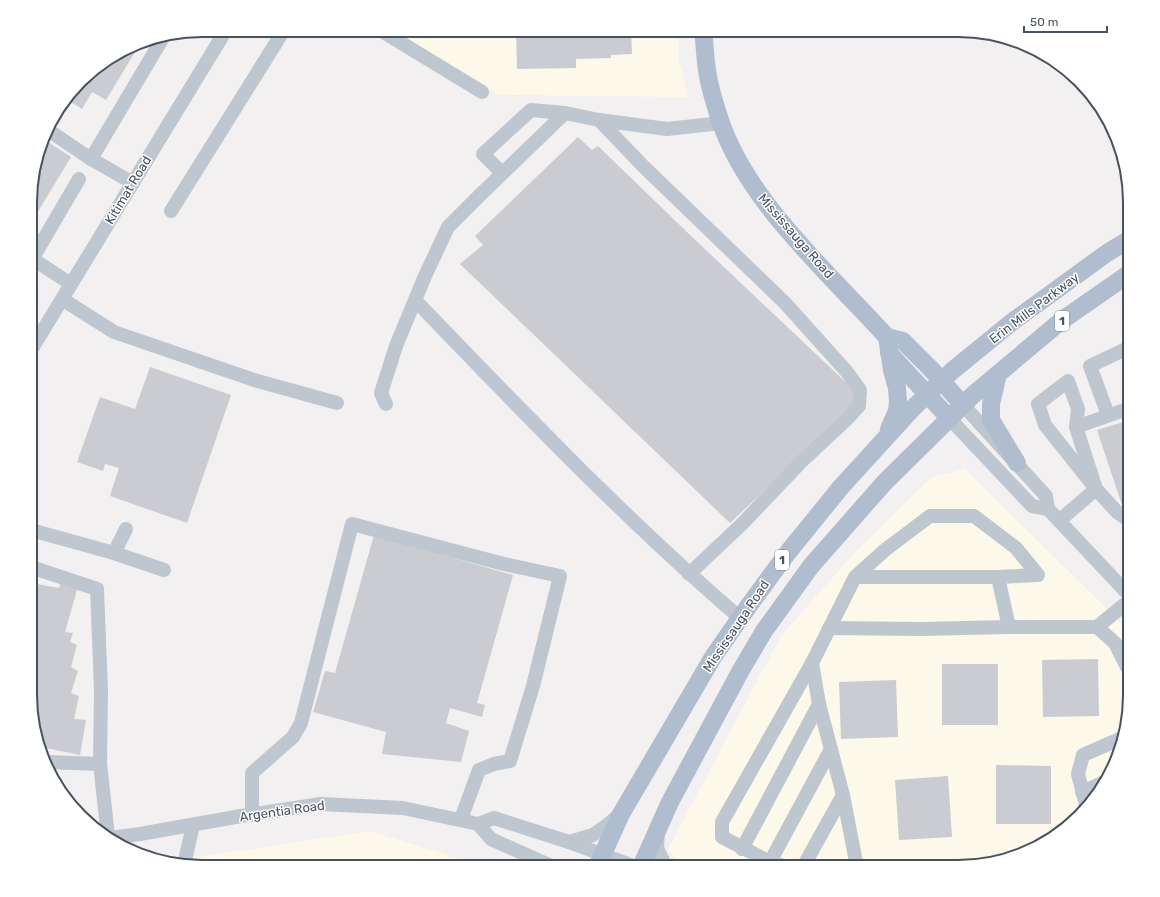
<svg xmlns="http://www.w3.org/2000/svg" width="1160" height="897" font-family="Rubik,sans-serif">
	<style>
		.commercial { fill: #fcf9ea }
		.building { fill: #caccd2 }
		.lines { fill: none; stroke-linecap: round; stroke-linejoin: round }
		.minor { stroke: #bec6cf; stroke-width: 14 }
		.major { stroke: #b0bdcf; stroke-width: 18 }
		.labels { text-anchor: middle; dominant-baseline: central; stroke-width: 3; stroke-linejoin: round; paint-order: stroke }
		.shield { fill: #fff; stroke: #7f858e; stroke-width: 1 }
		.shield-label { font-size: 12px; font-weight: bold; fill: #48515e }
		.street-label { font-size: 13px; fill: #48515e; stroke: #fff }
		.rim { fill: none; stroke: #48515e; stroke-width: 2 }
	</style>
	<rect width="100%" height="100%" fill="#f2f0f0"/>
	<g class="commercial">
		<path d="M393 30H678L679 60 688 97 498 95Z"/>
		<path d="M965 469 1115 617 1130 635V707L1117 761 1087 809 1024 854 958 867H681L668 849 781 636 857 550 932 477Z"/>
		<path d="M369 831 489 867H191V858Z"/>
	</g>
	<g class="building">
		<path d="M516 30H631L632 54 611 55V58L576 59V68L517 69Z"/>
		<path d="M141 42 106 100 92 92 82 109 66 99 89 72Z"/>
		<path d="M578 137 592 150 598 146 688 233 854 390 853 406 730 523 460 264 483 245 475 236Z"/>
		<path d="M45 140 71 157 31 223 32 179Z"/>
		<path d="M150 367 231 395 187 523 110 496 119 468 105 464 103 471 77 462 100 397 135 409Z"/>
		<path d="M1130 420V516L1126 517 1097 430Z"/>
		<path d="M374 535 513 575 477 703 485 705 482 717 450 708 446 723 469 731 461 762 382 754 386 732 313 712 325 671 335 673Z"/>
		<path d="M61 581 75 585 77 590 65 632 73 633 70 642 77 645 71 667 78 671 71 693 79 696 74 719 86 720 80 755 41 747 30 707 31 583 59 588Z"/>
		<path d="M1098 659 1099 716 1043 717 1042 660Z"/>
		<rect x="942" y="664" width="56" height="61"/>
		<path d="M896 680 898 737 841 739 839 682Z"/>
		<path d="M996 765 1051 766V824H996Z"/>
		<path d="M948 776 952 837 899 840 895 780Z"/>
	</g>
	<g class="lines">
		<g class="minor">
			<path d="M380 30 482 92"/>
			<path d="M599 120 643 166 785 303 847 372 860 390 859 406 846 420 801 462 742 524 689 574"/>
			<path d="M48 130 91 159 133 183"/>
			<path d="M91 159 164 36"/>
			<path d="M502 173 483 154 531 110 565 113"/>
			<path d="M171 211 284 30"/>
			<path d="M31 258 71 284"/>
			<path d="M31 261 79 179"/>
			<path d="M62 299 114 332 254 380 337 403"/>
			<path d="M415 300C520 409 625 519 740 618"/>
			<path d="M31 350 226 30"/>
			<path d="M386 404 381 393 396 346 425 276 448 227 480 195 565 113 599 120 667 129 721 123"/>
			<path d="M963 405 1046 496 1048 509 1130 596"/>
			<path d="M1108 415 1090 366 1130 347"/>
			<path d="M949 418 1032 506 1048 509"/>
			<path d="M1076 427 1078 409 1068 381 1038 404 1045 425 1096 489 1117 512 1130 521"/>
			<path d="M1059 521 1096 489 1076 427 1130 408"/>
			<path d="M31 530 114 553 164 570"/>
			<path d="M114 553 126 529"/>
			<path d="M31 567 97 589 101 690 100 764 108 836"/>
			<path d="M855 577H998L1038 575 1016 548 974 516H930L885 550 855 577 812 663 819 704 843 795 857 867"/>
			<path d="M998 577 1009 627H1097L1115 643 1130 673"/>
			<path d="M1097 627 1130 600"/>
			<path d="M829 628 921 629 1009 627"/>
			<path d="M46 762 100 764"/>
			<path d="M1082 792 1104 782"/>
			<path d="M1087 809 1078 774 1083 755 1122 738"/>
			<path d="M252 815V773L293 737 301 723 352 524 504 564 560 576 533 686 510 761 494 764 479 770 461 819"/>
			<path d="M478 824 494 818 569 842 636 867"/>
			<path d="M658 831 657 848 666 867"/>
			<path d="M110 838 140 834 241 816 321 804 403 808 478 824 491 839 553 867"/>
			<path d="M569 842 593 835 606 826 620 814"/>
			<path d="M742 849 819 704"/>
			<path d="M770 862 831 749"/>
			<path d="M184 865 193 825"/>
			<path d="M787 867 770 862 722 837V822L812 663"/>
			<path d="M803 867 843 795"/>
		</g>
		<g class="major">
			<path d="M703 30C705 45 705 61 708 76 710 89 715 104 719 117 745 200 829 273 887 337L903 341 931 369 963 405"/>
			<path d="M887 337 892 370 897 388 898 402 897 411 889 429"/>
			<path d="M889 353 949 418"/>
			<path d="M998 374 991 404V420L1017 463"/>
			<path d="M597 867 621 814 713 657 750 604 789 551 841 487 913 408 952 371 1012 322 1107 253 1130 239"/>
			<path d="M641 867 670 802 741 670 764 631 811 566 884 483 973 395 1061 321 1130 273"/>
		</g>
	</g>
	<g class="labels">
		<g class="shield">
			<rect x="1055" y="311" width="14" height="20" rx="3"/>
			<rect x="775" y="550" width="14" height="20" rx="3"/>
		</g>
		<g class="shield-label">
			<text x="1062" y="321">1</text>
			<text x="782" y="560">1</text>
		</g>
		<g class="street-label">
			<text transform="translate(128 190) rotate(-59)">Kitimat Road</text>
			<text transform="translate(796 236) rotate(49)">Mississauga Road</text>
			<text transform="translate(1034 308) rotate(-37)">Erin Mills Parkway</text>
			<text transform="translate(736 626) rotate(-56)">Mississauga Road</text>
			<text transform="translate(282 811) rotate(-8)">Argentia Road</text>
		</g>
	</g>
	<path d="M0 0H1160V897H0ZM202 37H958A165 165 0 0 1 1123 202V695A165 165 0 0 1 958 860H202A165 165 0 0 1 37 695V202A165 165 0 0 1 202 37Z" fill="#fff" fill-rule="evenodd"/>
	<path class="rim" d="M202 37H958A165 165 0 0 1 1123 202V695A165 165 0 0 1 958 860H202A165 165 0 0 1 37 695V202A165 165 0 0 1 202 37Z"/>
	<path d="M1024 26v6h83v-6" fill="none" stroke="#48515e" stroke-width="2"/>
	<text x="1030" y="26" font-size="12" fill="#48515e" stroke="#ffffff" stroke-width="3" paint-order="stroke">50 m</text>
</svg>
